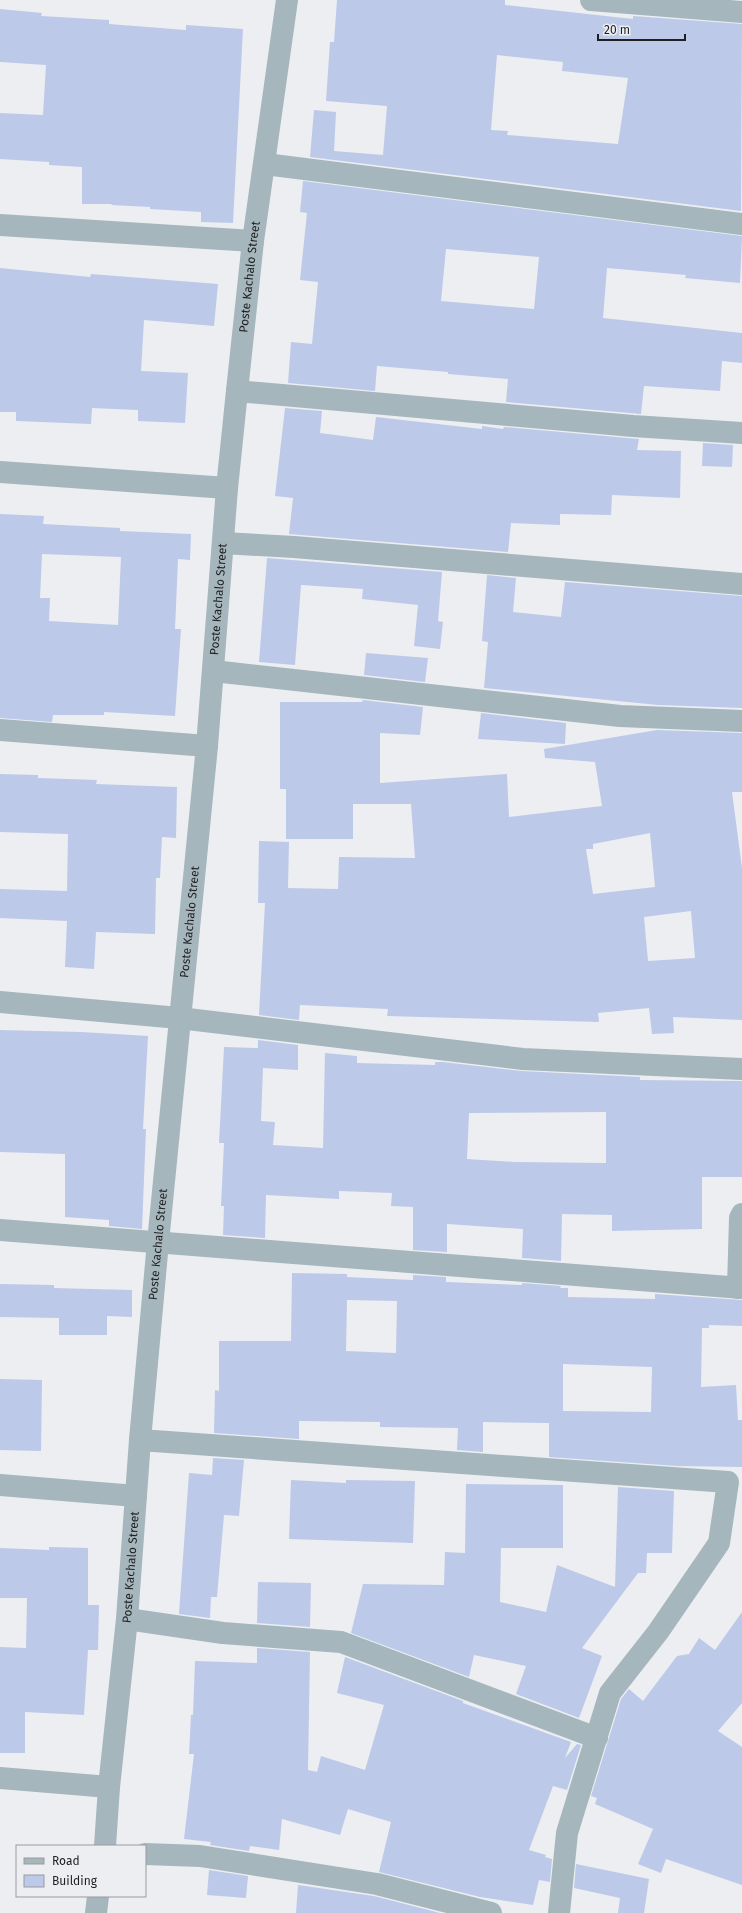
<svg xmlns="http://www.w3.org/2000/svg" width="742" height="1913" font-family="'Fira Sans',sans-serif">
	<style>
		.building { fill: #bdc9e9; fill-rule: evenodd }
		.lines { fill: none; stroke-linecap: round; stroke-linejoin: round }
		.street { stroke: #a5b6bc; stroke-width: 22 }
		.labels { text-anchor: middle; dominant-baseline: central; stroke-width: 3; stroke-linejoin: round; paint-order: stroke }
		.street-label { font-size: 12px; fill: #1f1f21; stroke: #eceef2 }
	</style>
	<rect width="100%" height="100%" fill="#eceef2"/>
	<g class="building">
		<path d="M337 0H505V5L633 19V16L742 24 741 211 310 157 314 110 336 112 334 151 383 155 387 106 326 101 330 42H334ZM497 55 563 62 562 71 628 78 618 144 507 135 508 131 491 130Z"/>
		<path d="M0 9 42 13 41 16 109 20V24L186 30V25L243 29 233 223 201 222V212L150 209V207L111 205 112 204H82V167L49 165V162L0 159V113L43 115 46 65 0 62Z"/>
		<path d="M303 181 742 236 740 283 685 278 686 275 607 268 603 318 742 333V363L722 361 720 391 644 386 641 414 506 402 508 379 448 374V372L377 366 375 391 288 383 291 342 312 344 318 282 300 280 307 213 300 212ZM446 249 539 257 534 309 441 301Z"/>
		<path d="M0 268 90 277 91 274 218 284 214 326 144 320 141 371 188 373 185 423 138 421V410L92 408 91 424 16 421V412H0Z"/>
		<path d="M285 408 322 411 320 433 373 440 376 417 482 429V426L503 429 504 427 639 439 637 450 681 451 680 498 612 495 611 515 560 514V525L511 523 508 552 289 534 293 498 275 496Z"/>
		<path d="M703 443 733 445 732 467 702 466Z"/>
		<path d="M0 514 44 516 43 524 120 528V531L191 534 190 560 178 559 175 629H181L175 716 104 712V715H53L52 722 0 718ZM42 554 121 557 118 625 49 621 50 598H40Z"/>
		<path d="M267 558 442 572 438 621 443 622 440 649 414 646 418 605 362 599 363 589 301 585 295 665 259 662Z"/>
		<path d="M487 575 516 578 513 612 561 617 565 582 742 596V708L658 705 484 688 488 642 482 641Z"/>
		<path d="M366 653 428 658 425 682 364 675Z"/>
		<path d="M363 700 423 707 420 735 380 733V783L507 774 509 817 602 806 595 762 545 758 544 749 657 730 742 733V792H732L742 868V1020L673 1017 674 1033 652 1034 649 1008 598 1013 599 1022 387 1016 388 1009 300 1005 299 1020 259 1015 265 903H258L259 841 289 842 288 888 338 889 339 857 415 858 411 804H353V839H286V789H280V702H362ZM650 833 655 887 593 894 586 849H593V844ZM691 911 695 958 648 961 644 917Z"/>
		<path d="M481 713 566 723 565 744 478 739Z"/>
		<path d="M0 774 38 775V778L97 780 96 784 177 787 176 838 162 837 160 878H156L155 934 96 932 94 969 65 967 67 921 0 918V889L67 891 68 834 0 832Z"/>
		<path d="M0 1030 81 1032 148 1036 143 1129H146L142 1229 109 1226V1220L65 1217V1154L0 1152Z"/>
		<path d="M258 1040 298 1045V1070L263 1068 261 1121 275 1122 273 1145 323 1148 325 1053 357 1056V1063L435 1065V1062H443L522 1071 640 1077V1080L742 1081V1177H702V1229L612 1231V1215L562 1214 561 1261 522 1258 523 1229 447 1224V1252L413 1250V1207L391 1206 392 1193 339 1191V1199L266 1195 265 1238 223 1235 224 1206H221L224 1143H219L224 1047 258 1048ZM606 1112V1163L514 1162 467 1159 469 1113Z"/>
		<path d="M292 1273 347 1274V1277L413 1280V1275L446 1277V1282L522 1285V1283L561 1286 560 1288H568V1297L655 1299V1294L742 1300V1326L709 1325V1328H702L701 1387 736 1385 738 1420H742V1467L677 1466 549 1457V1423L483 1422V1452L457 1450 458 1428 380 1427V1422L299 1421V1439L214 1433 215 1390 219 1391V1341H291ZM347 1300 397 1301 396 1353 346 1351ZM563 1364 652 1367 651 1412 563 1411Z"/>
		<path d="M0 1284 54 1285V1288L132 1290V1317L107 1316V1335H59V1318L0 1317Z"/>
		<path d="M0 1379 42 1380 41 1451 0 1450Z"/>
		<path d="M213 1458 244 1460 239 1516 224 1515 217 1597H211L210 1618 179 1614 189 1473 212 1475Z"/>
		<path d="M291 1480 346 1483V1480L415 1481 413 1543 289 1539Z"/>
		<path d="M466 1484 563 1485V1548H501L500 1602 546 1612 557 1565 615 1587 618 1487 674 1491 672 1553H647L646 1573H638L582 1648 602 1656 579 1718 516 1694 526 1666 474 1655 469 1677 351 1633 363 1584 444 1585 445 1552 465 1553Z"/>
		<path d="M49 1547 88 1548V1605H99L98 1650H88L84 1715 25 1712V1753H0V1647L26 1648 27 1598H0V1548L49 1550Z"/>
		<path d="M258 1582 311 1583 310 1627 257 1623Z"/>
		<path d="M742 1612V1703L718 1731 742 1747V1885L666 1859 661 1873 638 1864 653 1829 595 1804 597 1798 591 1796 621 1699 629 1689 643 1701 677 1656 689 1654 699 1638 715 1650Z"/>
		<path d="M257 1648 310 1652 308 1770 317 1772 321 1756 365 1770 384 1705 337 1693 345 1657 463 1701V1703L571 1742 565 1758 577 1744 581 1745 567 1790 553 1786 529 1850 546 1855 545 1857 552 1859 550 1882 539 1880 533 1905 480 1897 379 1872 391 1822 348 1809 340 1835 282 1819 279 1850 250 1846 249 1851 210 1845 211 1842 184 1839 194 1754H189L191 1715H193L195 1661 257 1663Z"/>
		<path d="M576 1864 649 1879 644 1913H618L620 1898 574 1888Z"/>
		<path d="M209 1870 248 1876 246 1898 207 1895Z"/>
		<path d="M298 1885 374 1896 440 1913H296Z"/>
	</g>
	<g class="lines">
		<g class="street">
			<path d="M591 0 742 12"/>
			<path d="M265 164 742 224"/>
			<path d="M0 225 253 241"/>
			<path d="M237 391 633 426 742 433"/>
			<path d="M0 472 227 488"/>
			<path d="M223 543 294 547 742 584"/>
			<path d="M213 671 620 716 742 721"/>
			<path d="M0 730 207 746"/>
			<path d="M0 1002 179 1018 523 1059 742 1069"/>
			<path d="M0 1230 742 1288"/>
			<path d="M738 1288 740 1218 742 1214"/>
			<path d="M140 1440 728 1482 719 1543 658 1632 610 1693 567 1833 559 1913"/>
			<path d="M0 1485 136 1496"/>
			<path d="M127 1619 223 1633 341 1642 597 1738"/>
			<path d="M0 1778 109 1787"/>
			<path id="s1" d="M105 1846 109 1787 127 1619 140 1440 158 1242 207 746 227 488 237 391 253 241 287 0"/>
			<path d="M145 1854 200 1856 377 1884 491 1913"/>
			<path d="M96 1913 98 1896"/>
		</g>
	</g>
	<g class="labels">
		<g class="street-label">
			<text stroke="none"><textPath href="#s1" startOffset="1576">Poste Kachalo Street</textPath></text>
			<text stroke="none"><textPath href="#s1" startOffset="1252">Poste Kachalo Street</textPath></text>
			<text stroke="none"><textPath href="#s1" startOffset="928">Poste Kachalo Street</textPath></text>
			<text stroke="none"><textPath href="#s1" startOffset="604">Poste Kachalo Street</textPath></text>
			<text stroke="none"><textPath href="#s1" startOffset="280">Poste Kachalo Street</textPath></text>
		</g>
	</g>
	<rect x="16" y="1845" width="130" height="52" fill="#eceef2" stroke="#9a9b9e"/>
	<rect x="24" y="1858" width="20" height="6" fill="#a5b6bc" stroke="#9a9b9e"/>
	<text x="52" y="1865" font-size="12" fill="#1f1f21">Road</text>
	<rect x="24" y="1875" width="20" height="12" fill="#bdc9e9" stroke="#9a9b9e"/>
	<text x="52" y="1885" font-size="12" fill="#1f1f21">Building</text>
	<path d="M598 34v6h87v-6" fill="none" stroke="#1f1f21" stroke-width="2"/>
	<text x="604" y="34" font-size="12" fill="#1f1f21" stroke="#eceef2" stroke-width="3" paint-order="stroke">20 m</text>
</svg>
